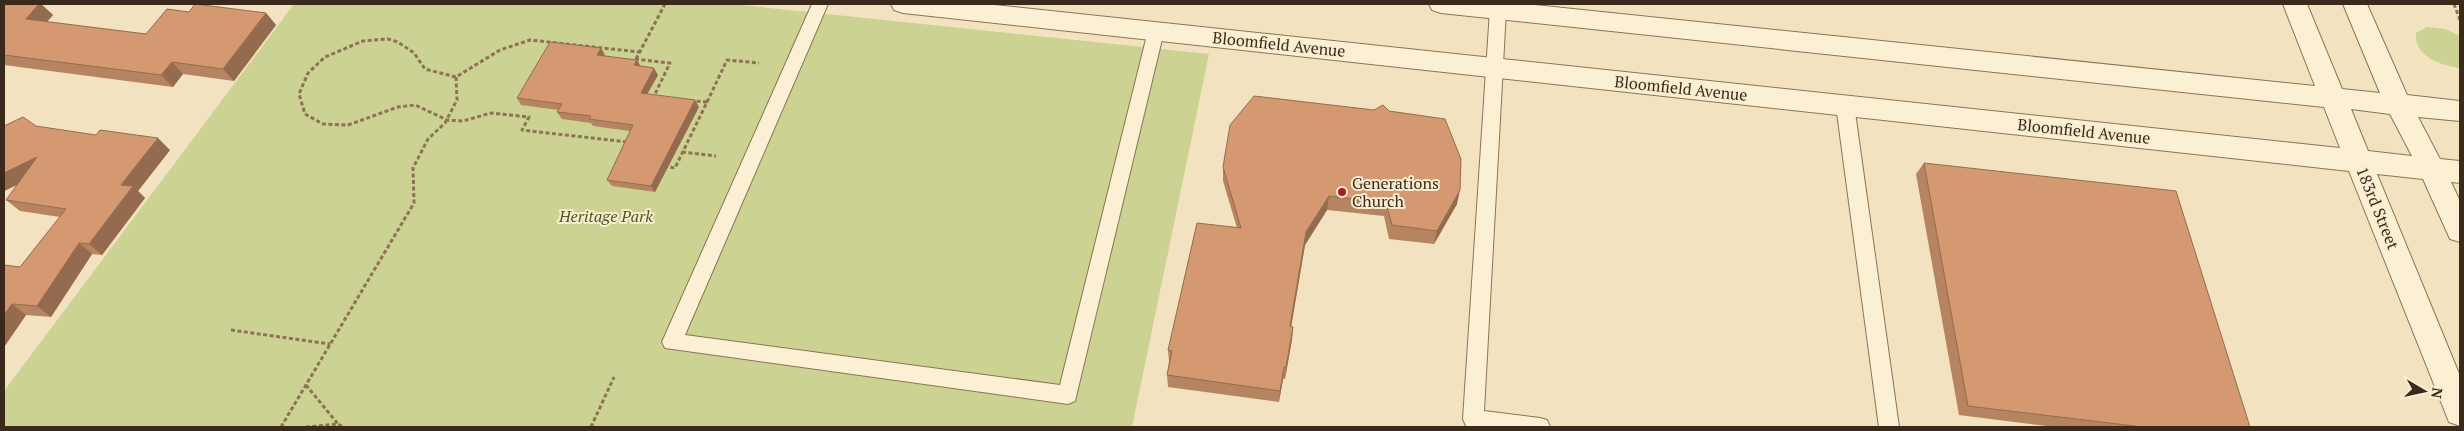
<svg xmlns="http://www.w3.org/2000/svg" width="2464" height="431" font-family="'PT Serif',serif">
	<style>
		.green { fill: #cbd292 }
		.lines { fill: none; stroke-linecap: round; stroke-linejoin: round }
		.service-casing { stroke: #8e7255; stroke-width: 2 }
		.tertiary-casing { stroke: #8e7255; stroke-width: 2 }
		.path { stroke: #8e7255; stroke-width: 3; stroke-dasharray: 4 2.5; stroke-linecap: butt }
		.service { fill: #fcf0d4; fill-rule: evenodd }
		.tertiary { fill: #fcf0d4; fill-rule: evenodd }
		.wall { fill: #b78461 }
		.shaded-wall { fill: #956b4f }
		.building { fill: #d59971; stroke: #956b4f }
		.poi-dot { fill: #a31f22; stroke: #f9edd0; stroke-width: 2 }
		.labels { text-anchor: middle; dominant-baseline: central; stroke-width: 4; stroke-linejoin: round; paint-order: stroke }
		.street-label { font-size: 16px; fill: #3b2a1c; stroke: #f9edd0 }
		.poi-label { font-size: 16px; fill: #3b2a1c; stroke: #f9edd0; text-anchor: start }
		.park-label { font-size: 16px; font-style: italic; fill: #4c5a20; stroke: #f9edd0 }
	</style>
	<rect width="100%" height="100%" fill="#f3e2bf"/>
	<g class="green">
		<path d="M294 4H732L1209 54 1132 427H4V391Z"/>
		<path d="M2427 27 2445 29 2460 36V68C2441 65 2414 57 2416 33Z"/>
	</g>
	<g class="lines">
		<g class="service-casing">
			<g id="service">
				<path d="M812 4H828L685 335 1060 385 1148 31 1150 27 1156 25 1162 27 1164 31 1075 401 1068 404 665 348 662 342Z"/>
				<path d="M1498 4 1504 6 1506 10 1484 411 1540 418 1547 420 1550 427H1470L1466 426 1463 419 1490 10 1492 6Z"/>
				<path d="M1845 98 1851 100 1854 105 1899 427H1879L1836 105 1839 100Z"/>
			</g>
		</g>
		<g class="tertiary-casing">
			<path id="tertiary" d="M891 4H985L2340 148 2324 107 1441 13 1432 10 1429 4H1525L2315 86 2283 4H2307L2342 89 2380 93 2343 4H2367L2407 95 2460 101V121L2418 117 2440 159 2460 161V183L2451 182 2460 201V242L2450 239 2423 179 2377 174 2460 376V426L2449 422 2445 412 2349 171 903 13 894 10ZM2351 109 2390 114 2412 156 2368 151Z"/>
		</g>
		<g class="path">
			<path d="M2454 4 2460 20"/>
			<path d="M635 59 670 63 654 96"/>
			<path d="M636 59 665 4"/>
			<path d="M707 102 727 60 759 63"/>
			<path d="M627 142 522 130 529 117 491 113 463 121 447 120 415 105 398 107 348 125 323 124 305 114 299 94 308 73 325 57 363 41 388 39 398 42 414 53 425 69 456 77 500 50 530 40 639 52"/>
			<path d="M682 152 716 156"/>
			<path d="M664 166 675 168 707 102 693 101"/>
			<path d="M231 330 330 344"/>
			<path d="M306 385 338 424"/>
			<path d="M281 427 414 203 413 168 428 139 445 123 457 100 456 77"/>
			<path d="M306 427 338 424 343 427"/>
			<path d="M591 427 614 377"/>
		</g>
		<use href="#service" class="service"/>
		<use href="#tertiary" class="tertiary"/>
	</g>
	<g class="wall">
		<path d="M4 4H41L53 15 47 22 146 34 189 12 266 13 276 25 234 81 183 74 173 87 4 65Z"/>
		<path d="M601 48 604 56 637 60 640 66 658 75 647 94 699 107 655 192 612 186 607 180 630 131 593 126 591 123 562 119 557 112 559 110 521 105 517 98Z"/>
		<path d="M4 126H36L170 150 138 191 145 198 102 255 92 254 51 317 26 315 4 347V265L20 267 60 217 20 211 6 200 17 185 4 191Z"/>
		<path d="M1924 163 2250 427H2055L1959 415 1916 174Z"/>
		<path d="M1223 167 1457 204 1434 244 1389 239 1384 216 1327 210 1305 245 1291 327H1293L1292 339 1285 379H1283L1279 402 1168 387 1167 375 1169 362 1168 350 1237 228 1223 181Z"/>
	</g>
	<g class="shaded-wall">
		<path d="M39 4H41L53 15 38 31 26 19Z"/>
		<path d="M266 13 276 25 234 81 223 69Z"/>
		<path d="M601 48 605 55 601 62 597 55Z"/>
		<path d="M637 60 641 67 634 65Z"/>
		<path d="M172 62 183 74 173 87 161 75Z"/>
		<path d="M654 68 658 75 644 100 641 93Z"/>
		<path d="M695 100 699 107 655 192 651 186Z"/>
		<path d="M158 138 170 150 138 191 145 198 102 255 89 244 121 185Z"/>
		<path d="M37 157 50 169 4 191V173Z"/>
		<path d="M1460 190 1457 204 1434 244 1437 231Z"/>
		<path d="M1329 196 1327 210 1305 245 1289 339 1290 326 1306 232Z"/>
		<path d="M79 243 92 254 51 317 37 306Z"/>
		<path d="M12 304 26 315 4 347V315Z"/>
		<path d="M1293 327 1292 339 1285 379 1286 367Z"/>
		<path d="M1284 367 1283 379 1279 402 1280 391Z"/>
	</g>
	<g class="building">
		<path d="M4 4H39L26 19 146 34 167 9 189 12 195 4 266 13 223 69 172 62 161 75 4 55Z"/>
		<path d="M550 42 601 48 597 55 637 60 634 65 654 68 641 93 695 100 651 186 607 180 633 125 589 119 591 116 557 112 562 104 517 98Z"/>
		<path d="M1254 96 1374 110 1383 105 1389 111 1445 119 1461 159 1460 190 1437 231 1392 225 1386 203 1329 196 1306 232 1290 326 1293 327 1286 367H1284L1280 391 1167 375 1172 351 1168 350 1197 223 1241 228 1223 167 1230 125Z"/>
		<path d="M23 117 36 126 96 135 100 130 158 138 121 185 133 186 89 244 79 243 37 306 12 304 4 315V265L20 267 66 209 6 200 37 157 4 173V126Z"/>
		<path d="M1924 163 2176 191 2250 427H2143L1968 406Z"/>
	</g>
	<circle class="poi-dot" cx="1342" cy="192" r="5"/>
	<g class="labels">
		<g class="street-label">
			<text transform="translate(1279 44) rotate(6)">Bloomfield Avenue</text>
			<text transform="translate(1681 88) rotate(6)">Bloomfield Avenue</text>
			<text transform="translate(2084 131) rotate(6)">Bloomfield Avenue</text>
			<text transform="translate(2378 208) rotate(68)">183rd Street</text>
		</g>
		<g class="poi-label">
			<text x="1352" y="183">Generations<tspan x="1352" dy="18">Church</tspan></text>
		</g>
		<g class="park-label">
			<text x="606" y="216">Heritage Park</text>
		</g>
	</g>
	<rect width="2464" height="431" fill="none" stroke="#3b2a1c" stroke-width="10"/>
	<g transform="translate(2424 391) rotate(99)" stroke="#f9edd0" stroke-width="4" paint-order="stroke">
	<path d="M0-4L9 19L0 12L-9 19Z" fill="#3b2a1c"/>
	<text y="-8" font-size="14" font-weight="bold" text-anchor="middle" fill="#3b2a1c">N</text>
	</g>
</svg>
